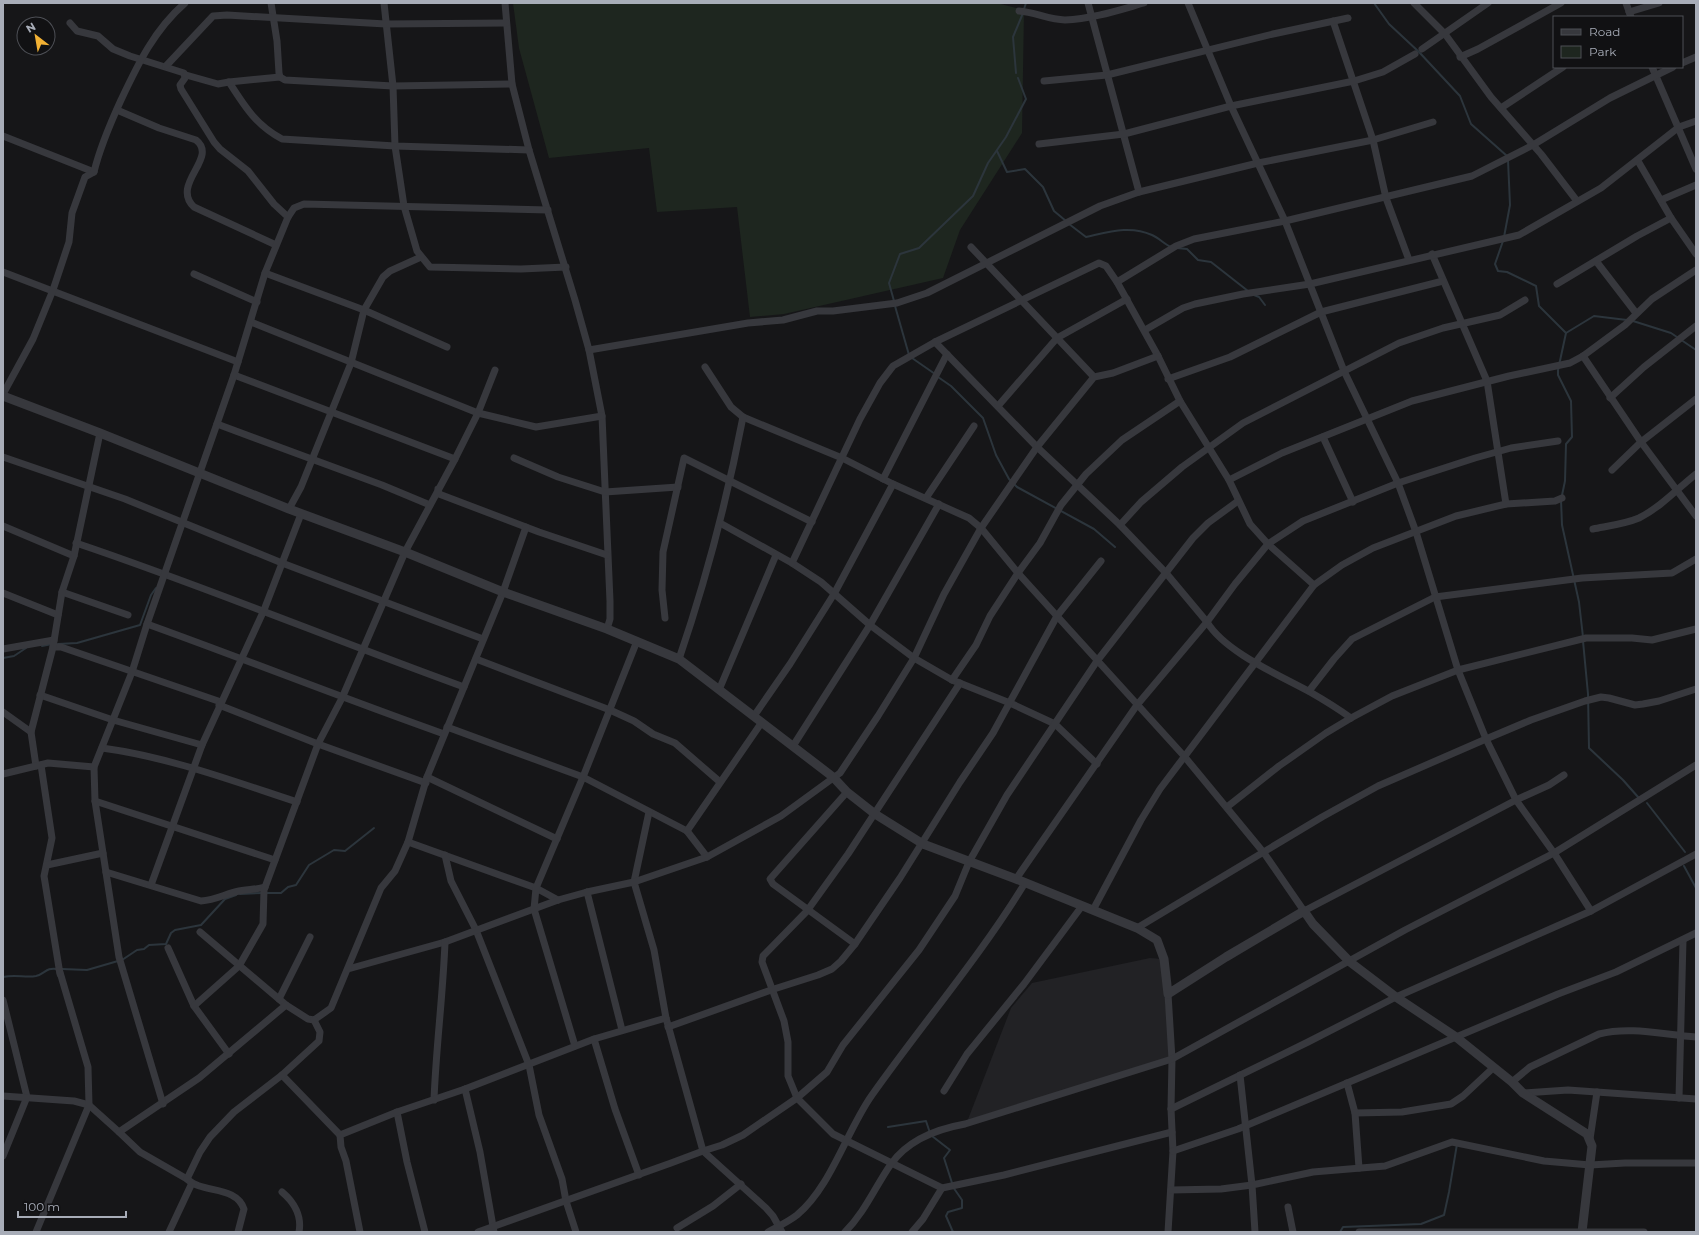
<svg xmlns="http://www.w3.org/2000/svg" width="1699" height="1235" font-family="Montserrat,sans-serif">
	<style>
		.built { fill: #222225 }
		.green { fill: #1e261f }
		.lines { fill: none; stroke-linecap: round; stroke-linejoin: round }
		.stream { stroke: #2c353c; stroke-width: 2 }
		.minor { stroke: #37383d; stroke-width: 7 }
		.tertiary { stroke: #37383d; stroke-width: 9 }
	</style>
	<rect width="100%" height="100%" fill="#161618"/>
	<path class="built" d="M1150 958 1162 959 1170 1057 967 1122 1011 1008 1032 983Z"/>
	<path class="green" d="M513 3H997L1024 10 1022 133 960 230 943 278 784 314 750 317 737 207 657 212 649 148 549 158 519 48Z"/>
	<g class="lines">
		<g class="stream">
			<path d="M1374 3 1389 24 1419 52 1460 96 1471 124 1507 156"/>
			<path d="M1024 9 1026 3"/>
			<path d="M1016 73 1013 37 1023 13"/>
			<path d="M997 151 1007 172 1025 169 1043 187 1054 211 1066 221"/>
			<path d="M1069 224 1086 237C1109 232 1130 225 1152 235 1159 238 1164 244 1171 247"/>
			<path d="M1504 237 1510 205 1508 160"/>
			<path d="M1503 241 1495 264 1498 271 1507 272 1536 286 1539 306 1566 333"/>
			<path d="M1177 248 1187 249 1198 260 1211 262 1248 291"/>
			<path d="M1254 295 1259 297 1265 305"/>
			<path d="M894 301 889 283 900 254 919 248 973 196 988 163 1006 137 1026 99 1018 78"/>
			<path d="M895 306 909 355"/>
			<path d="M1633 321 1671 333 1696 350"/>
			<path d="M912 358 935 374"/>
			<path d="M938 377 951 386 983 418 996 455 1009 479 1017 487 1094 529 1115 547"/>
			<path d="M1583 637 1579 602 1562 525 1561 500 1565 481 1566 444 1572 437 1571 401 1558 375V370L1566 333 1594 316 1627 320"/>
			<path d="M1583 641 1588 694 1589 748 1623 780 1638 797"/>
			<path d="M58 644 77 643 140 625 151 595 156 588"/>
			<path d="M42 646 52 644"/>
			<path d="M3 658 14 656 26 648"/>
			<path d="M1647 803 1685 852"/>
			<path d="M1684 866 1696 888"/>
			<path d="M266 893H281L288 887 296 885 309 865 334 850 345 851 374 828"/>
			<path d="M240 894 262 893"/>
			<path d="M122 960 137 950 144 949 149 945 166 944 171 933 175 930 201 925 225 899 236 895"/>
			<path d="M62 969 87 970 118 961"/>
			<path d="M3 977C16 974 25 978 36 976 45 974 46 967 57 969"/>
			<path d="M888 1127 926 1121 930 1133"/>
			<path d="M932 1136 950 1150 944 1158 952 1183"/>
			<path d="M953 1232 946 1216 948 1212 962 1208V1200L953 1187"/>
			<path d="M1340 1232 1343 1227 1421 1224 1444 1215 1449 1192 1457 1144"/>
		</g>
		<g class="minor">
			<path d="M271 3 277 41 279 73 280 77 285 80 393 86 512 84"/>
			<path d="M384 3 393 86 395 146 404 206 417 251 430 267 521 269 566 267"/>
			<path d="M505 3 512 84 529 150 575 300 589 350 602 416 610 601V619L607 629"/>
			<path d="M1088 3 1139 192"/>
			<path d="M1188 3 1231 106 1285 221 1344 371 1398 483 1416 532 1458 670 1486 739 1516 800 1554 853 1591 911"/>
			<path d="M1414 3 1445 34 1491 97 1541 154 1577 201"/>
			<path d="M1626 3 1631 17"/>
			<path d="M1019 11C1035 12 1049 20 1065 20 1092 19 1119 10 1144 3"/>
			<path d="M1629 12 1659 3"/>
			<path d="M1333 21 1373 140 1386 198 1409 260"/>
			<path d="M70 23 77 31 98 36 113 49 130 56 184 73 185 78 180 85 181 89 214 142 220 149 248 171 274 204 288 217"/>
			<path d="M1422 49 1488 3"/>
			<path d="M1460 57 1478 49 1561 3"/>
			<path d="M1682 63 1696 57"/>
			<path d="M166 66 213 16 227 15 386 24 506 23"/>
			<path d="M1652 67 1696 169"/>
			<path d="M186 75 218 84 229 82C245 107 256 125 282 139L395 146 529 150"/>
			<path d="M1044 81 1107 75 1273 34 1348 18"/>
			<path d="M229 82 280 77"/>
			<path d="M1501 108 1563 67"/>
			<path d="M117 110 159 128 196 140C219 158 170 184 194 207L276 245"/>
			<path d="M3 136 94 172"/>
			<path d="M1039 144 1124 134 1231 106 1354 81 1383 72 1415 54"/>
			<path d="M1638 161 1671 218 1696 254"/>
			<path d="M1661 200 1696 185"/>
			<path d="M971 247 1094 377"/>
			<path d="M1432 254 1487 381 1506 504"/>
			<path d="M1596 261 1636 313"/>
			<path d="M3 272 238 362"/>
			<path d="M265 273 364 310 447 347"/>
			<path d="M194 274 257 302"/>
			<path d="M1117 282 1176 246 1194 239 1285 221 1472 176 1533 145 1610 98 1673 67"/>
			<path d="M1557 284 1637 236 1671 218"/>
			<path d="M251 322 478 413 536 427 602 416"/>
			<path d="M1145 330 1183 308 1195 304 1243 294 1310 284 1519 235 1601 188 1679 127 1696 121"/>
			<path d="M935 342 1037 447 1120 525 1166 573 1207 622C1225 652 1279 675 1310 692 1324 700 1337 708 1351 718"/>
			<path d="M589 350 748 323 783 320 817 311H833L897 303 927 293 1100 206 1139 192 1258 163 1373 140 1433 122"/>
			<path d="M1583 356 1641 442 1696 516"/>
			<path d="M705 367 731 407 743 417 842 458 893 484 969 518 981 528 1018 573 1184 756 1264 853 1304 911 1516 800 1549 785 1564 775"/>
			<path d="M234 375 455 459"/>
			<path d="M1168 379 1230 357 1321 312 1443 281"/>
			<path d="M3 394 33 339 53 290 69 242 72 213 85 177 94 172C100 147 110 124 121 100 138 64 154 30 185 3"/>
			<path d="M1610 398 1644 367 1696 326"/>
			<path d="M998 406 1057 338 1127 299"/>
			<path d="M217 424 382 485 430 505"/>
			<path d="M1323 437 1353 502"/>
			<path d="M3 457 125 499 282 563 483 639"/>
			<path d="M514 458 558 477 605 492 678 487"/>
			<path d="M1612 470 1641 442 1696 399"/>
			<path d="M883 479 947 354"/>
			<path d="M1229 480 1282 453 1412 401 1509 376 1570 363 1583 356 1625 325 1652 299 1696 270"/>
			<path d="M438 489 439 494 539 532 607 555"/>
			<path d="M926 498 974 426"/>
			<path d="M289 509 301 487 351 363 364 310 383 277 390 271 421 257"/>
			<path d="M720 523 792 563 821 582 870 625 914 658 952 680 1010 703 1055 724 1097 764"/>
			<path d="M1120 525 1141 502 1182 467 1243 423 1399 343 1443 328 1500 315 1525 300"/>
			<path d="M3 526 74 556"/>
			<path d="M1593 529C1608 526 1625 524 1639 518 1661 507 1677 489 1696 474"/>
			<path d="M76 543C207 587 334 640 464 687"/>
			<path d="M792 563 860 419 880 383 893 366 935 342 1099 263 1106 266 1117 282 1158 356 1180 401 1229 480 1250 524 1268 544 1314 585"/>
			<path d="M62 592 128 615"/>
			<path d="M3 593 58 615"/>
			<path d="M665 618 662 590 663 552 684 458 812 522"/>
			<path d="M147 624C247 660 345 699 444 734"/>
			<path d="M53 647H61L221 702"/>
			<path d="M3 649 54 640"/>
			<path d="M476 659 610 710 634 721 653 734 675 743 720 782"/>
			<path d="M679 659C706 580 727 500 743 417"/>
			<path d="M952 680 976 645 990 616 1018 573 1040 543 1061 505 1086 474 1122 440 1180 401"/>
			<path d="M960 683 848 854 807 911 763 956 762 962 784 1021 788 1042V1076L797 1098 833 1134 942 1188 1004 1175 1172 1132"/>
			<path d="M719 690 776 555"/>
			<path d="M1309 691 1334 659 1352 639 1435 597 1582 578 1672 573 1696 559"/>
			<path d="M40 695 113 720 202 745"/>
			<path d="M219 705 318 744 426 783"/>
			<path d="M3 712 31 732"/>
			<path d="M754 716 790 664 834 594 893 484"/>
			<path d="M447 727 583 777 687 831 707 857"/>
			<path d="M793 746 870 625 939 504"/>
			<path d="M102 748C169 757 233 781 297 802"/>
			<path d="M41 765 52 838 44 876 60 974"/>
			<path d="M36 766 31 732 53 647 62 592 74 556 100 433"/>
			<path d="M3 774 48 763 94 767"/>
			<path d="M427 777 557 839"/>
			<path d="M847 792 770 879 773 884 855 944"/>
			<path d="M95 801 275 860"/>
			<path d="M1227 807 1279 766 1326 733 1351 718 1392 696 1458 670 1586 638H1632L1652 640 1696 629"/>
			<path d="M649 812 634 882 654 950 666 1018 703 1151 766 1208 773 1216 782 1232"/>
			<path d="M687 831 762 722"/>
			<path d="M408 842 536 888 558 900"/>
			<path d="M445 855 451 881 476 930 529 1065 539 1115 562 1179 566 1201 576 1232"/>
			<path d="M47 865 103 853"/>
			<path d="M106 872 201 901C216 900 225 894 239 891 248 889 256 890 265 887"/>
			<path d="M1016 879 1137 705 1207 622 1235 584 1268 544 1303 521 1398 483 1475 458 1511 448 1558 441"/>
			<path d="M151 885 202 745 264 610 301 514"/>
			<path d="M587 892 622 1030"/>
			<path d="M1093 910 1141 820 1160 789 1314 585 1342 565 1373 548 1456 516 1506 504 1555 501 1562 498"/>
			<path d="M1137 928 1322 817 1378 786 1486 739 1531 720 1585 701 1601 697 1609 698 1635 705 1643 704 1659 701 1696 689"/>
			<path d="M200 932 286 1005"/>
			<path d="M168 948 194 1006 229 1054"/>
			<path d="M348 969 445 942 558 900 587 892 634 882 707 857 781 816 840 773 878 716 914 658 944 594 981 528 1037 447 1094 377 1113 373 1158 356"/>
			<path d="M1168 994 1172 1059 1171 1109 1173 1151 1168 1232"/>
			<path d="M279 999 310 937"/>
			<path d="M3 1000 27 1097 3 1156"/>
			<path d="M194 1006 239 966 263 924 264 890 318 744 342 698 405 552 455 459 478 413 495 370"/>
			<path d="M668 1027 774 989 818 975 832 969 841 961 855 944 900 878 960 782 993 733 1057 616 1101 561"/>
			<path d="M594 1039 615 1109 639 1175"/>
			<path d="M575 1046 534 909 536 888 583 777 637 641"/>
			<path d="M282 1075 340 1135"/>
			<path d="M1512 1082 1530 1067 1599 1034C1631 1026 1664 1035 1696 1037"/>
			<path d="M1347 1083 1355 1113 1402 1112 1451 1104 1463 1096 1493 1068"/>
			<path d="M465 1089 480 1152 494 1232"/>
			<path d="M944 1091 967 1054 1024 984 1082 906"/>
			<path d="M1523 1093 1568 1090 1696 1099"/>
			<path d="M3 1096 74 1101 89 1105 119 1132 199 1078 286 1005 308 1019 314 1020 331 1008 381 888 395 871 408 842 427 777 503 592 526 527"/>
			<path d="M1679 1098 1683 940"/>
			<path d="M434 1100C436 1047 443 995 445 942"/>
			<path d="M163 1104 119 957 95 801 94 767 132 672 147 624 234 375 265 273 288 217 294 208 304 204 548 210"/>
			<path d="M1171 1109 1308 1042 1396 997 1591 911 1696 854"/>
			<path d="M397 1112 407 1162 425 1232"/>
			<path d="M1355 1113 1359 1168"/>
			<path d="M119 1132 140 1152 187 1179C202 1194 236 1185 244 1209L238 1232"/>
			<path d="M1590 1139 1597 1092"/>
			<path d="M1173 1151 1238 1129 1558 994 1616 972 1696 933"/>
			<path d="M187 1179 200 1152 210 1137 234 1112 282 1075 319 1041 320 1032 314 1020"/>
			<path d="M1171 1190 1221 1189 1252 1185 1240 1075"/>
			<path d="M282 1192C294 1202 302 1216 299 1232"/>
			<path d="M1288 1207 1293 1232"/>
			<path d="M677 1228 713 1206 741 1184"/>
			<path d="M36 1232 89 1105 88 1067 59 969"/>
			<path d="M169 1232 192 1183"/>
			<path d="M360 1232 346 1161 341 1147 340 1135 397 1112 465 1089 594 1039 666 1018"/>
			<path d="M478 1232 671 1163 703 1151 722 1145 743 1135 797 1098 827 1072 843 1045 919 950 955 896 969 862 1007 795 1097 661 1193 538 1208 523 1238 501"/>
			<path d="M768 1232C777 1227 788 1222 797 1215 831 1187 847 1130 872 1095 923 1023 979 958 1025 883"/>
			<path d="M845 1232C865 1212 875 1187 891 1164 908 1140 937 1129 965 1124L1172 1059 1405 930 1554 853 1696 765"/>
			<path d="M912 1232 923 1219 942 1188"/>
			<path d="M1255 1232 1252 1185 1313 1172 1385 1166 1452 1142 1544 1161 1590 1165 1625 1163H1696"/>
			<path d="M1359 1232H1644"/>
		</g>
		<path class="tertiary" d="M3 396 100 433 289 509 405 552 503 592 607 629 679 659 833 777 847 792 875 814 923 844 1016 879 1137 928 1157 940 1164 959 1168 994 1226 957 1304 911 1313 924 1350 962 1396 997 1456 1037 1512 1082 1523 1093 1587 1134 1592 1146 1582 1232"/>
	</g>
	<rect width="1699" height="1235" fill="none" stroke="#a8adb8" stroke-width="8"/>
	<rect x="1553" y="16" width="130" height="52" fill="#111113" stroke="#4d4f55"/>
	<rect x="1561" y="29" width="20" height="6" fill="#37383d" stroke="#4d4f55"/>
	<text x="1589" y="36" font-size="12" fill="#a8adb8">Road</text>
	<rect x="1561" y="46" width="20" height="12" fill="#1e261f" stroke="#4d4f55"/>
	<text x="1589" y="56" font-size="12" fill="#a8adb8">Park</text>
	<g transform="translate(36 36) rotate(329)"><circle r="19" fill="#111113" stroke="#4d4f55"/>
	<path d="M0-3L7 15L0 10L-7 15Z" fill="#f2b134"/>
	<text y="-6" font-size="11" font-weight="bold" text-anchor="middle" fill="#a8adb8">N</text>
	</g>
	<path d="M18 1211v6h108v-6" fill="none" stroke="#a8adb8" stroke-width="2"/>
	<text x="24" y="1211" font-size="12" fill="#a8adb8" stroke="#111113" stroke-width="3" paint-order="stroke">100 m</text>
</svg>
